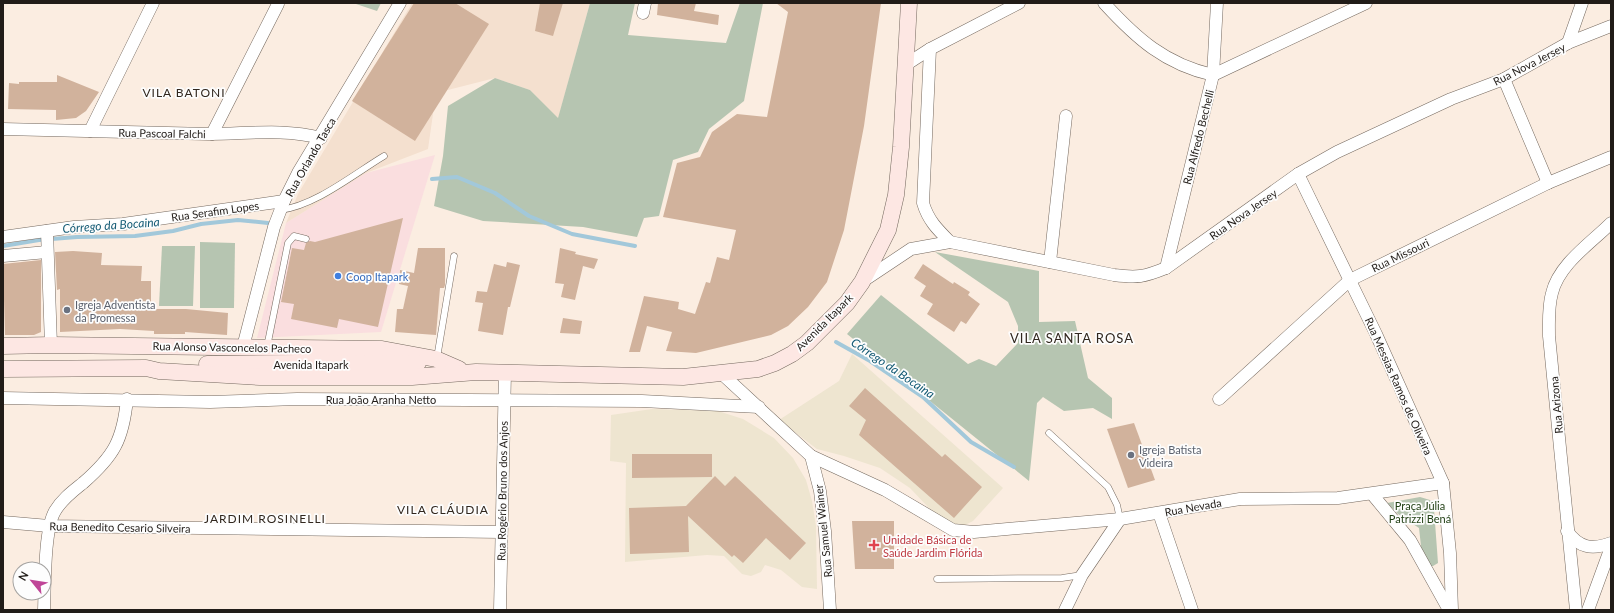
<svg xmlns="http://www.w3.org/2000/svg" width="1614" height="613" font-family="Lato,sans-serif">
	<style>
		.commercial { fill: #fadedf }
		.built { fill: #f4e0cf }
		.education { fill: #eee5d0 }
		.green { fill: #b6c5b1 }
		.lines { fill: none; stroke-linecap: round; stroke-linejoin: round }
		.stream { stroke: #a2c8da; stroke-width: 4 }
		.building { fill: #d1b29c }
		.lane-casing { stroke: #75695f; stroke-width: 7 }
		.street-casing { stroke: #75695f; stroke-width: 13 }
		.secondary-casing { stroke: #75695f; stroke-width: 17 }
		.lane { stroke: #fff; stroke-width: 6 }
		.street { stroke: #fff; stroke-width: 12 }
		.secondary { stroke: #fde7e3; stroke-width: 16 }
		.shop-dot { fill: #3f7fe0; stroke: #fdfdfd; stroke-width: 1.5 }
		.worship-dot { fill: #6b7280; stroke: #fdfdfd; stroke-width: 1.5 }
		.health-dot { fill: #e0444e; stroke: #fdfdfd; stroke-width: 1.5 }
		.labels { text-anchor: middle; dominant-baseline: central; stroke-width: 3.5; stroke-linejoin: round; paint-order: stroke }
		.street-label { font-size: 11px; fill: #211c18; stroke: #fdfdfd }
		.shop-label { font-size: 11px; fill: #366cbe; stroke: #fdfdfd; text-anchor: start }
		.worship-label { font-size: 11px; fill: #5b616d; stroke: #fdfdfd; text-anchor: start }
		.park-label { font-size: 11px; fill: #234116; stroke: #fdfdfd }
		.health-label { font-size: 11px; fill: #be3a42; stroke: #fdfdfd; text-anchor: start }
		.neighbourhood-label { font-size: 12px; letter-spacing: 1px; fill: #31271e; stroke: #fdfdfd }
		.water-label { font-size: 12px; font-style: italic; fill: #135a74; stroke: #fdfdfd }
		.quarter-label { font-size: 13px; letter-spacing: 1px; fill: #31271e; stroke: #fdfdfd }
	</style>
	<rect width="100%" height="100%" fill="#fbede1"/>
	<path class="commercial" d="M435 155 381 332 257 338 286 223 366 173Z"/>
	<path class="built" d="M412 3H590L558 119 530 90 495 78 436 93 428 149 366 173 286 223 298 194Z"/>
	<g class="education">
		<path d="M852 354 1003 488 973 521 963 526 947 521 929 508 910 488 880 468 844 456 817 449 779 420 839 381Z"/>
		<path d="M652 409 718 411 743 419 774 438 793 458 806 480 812 501 816 526 817 589 802 587 781 570 765 565 761 572 751 576 742 574 724 556 707 555 625 562 626 463 610 461 611 415Z"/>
	</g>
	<g class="green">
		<path d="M353 3H381L377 11Z"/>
		<path d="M590 3H635L628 35 726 43 740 3H763L744 101 709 129 698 152 673 160 659 216 644 218 637 237 583 227 483 221 434 206 443 156 448 106 495 78 530 90 558 118Z"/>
		<path d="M200 242 235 243 234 308H200Z"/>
		<path d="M162 246H195L193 306H159Z"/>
		<path d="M935 252 1039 271V322L1075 321 1088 378 1112 398V419L1093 408 1064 411 1043 397 1037 403 1029 481 847 334 881 295 968 364 979 359 996 366 1018 343V326L1008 302Z"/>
		<path d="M1420 497 1430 500 1434 509 1438 563 1433 566H1427L1422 555 1419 528 1398 514 1387 503Z"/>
	</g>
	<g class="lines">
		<g class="stream">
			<path d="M432 179 457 177 495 193 529 216 572 234 635 246"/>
			<path d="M3 246 39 240 77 237 135 236 173 231 201 224 238 220 268 223"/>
			<path d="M836 342 870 361 923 397 971 442 1014 467"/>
		</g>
	</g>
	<g class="building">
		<path d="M414 3H455L489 24 415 141 352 101Z"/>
		<path d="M540 3H563L553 36 535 31Z"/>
		<path d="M658 3H696L694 11 719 15 718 25 657 15Z"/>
		<path d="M776 3H881L864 126 844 230 827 282 808 307 788 326 771 335 696 353 666 351 672 332 647 326 640 352H629L644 296 679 302 678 309 695 314 706 282 710 283 717 257 729 260 736 230 663 217 677 163 700 157 712 132 737 114 767 117 788 12Z"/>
		<path d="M57 75 99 92 86 111 76 118 56 120V110L8 109 9 83 19 84V82H57Z"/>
		<path d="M403 218 378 327 339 319 337 328 291 319 294 304 281 302 292 248 304 250 306 243 310 241 315 242Z"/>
		<path d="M418 248H445V285L444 288H440L436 335 395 332 397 309H403L408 286 399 284 400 270 414 273Z"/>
		<path d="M560 248 576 252 575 254 598 259 594 269 583 266 575 300 561 297 564 284 555 283Z"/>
		<path d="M73 251 102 253 101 265 142 266 141 281H151V309H186L228 313 227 335 185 332V334H154V331L120 329 60 332V289L57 290 55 252Z"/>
		<path d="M41 260V332L34 335H5L3 264Z"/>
		<path d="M507 262 520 265 510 307H508L503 335 478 331 483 303 475 302 477 291 487 292 494 264 506 267Z"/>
		<path d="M923 264 953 284 954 282 970 292 968 295 980 304 966 324 961 321 954 332 927 314 933 304 920 296 926 286 914 278Z"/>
		<path d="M563 318 582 321 580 334 560 333Z"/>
		<path d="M865 388 942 457 945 454 982 487 954 518 859 435 866 420 849 406Z"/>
		<path d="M1134 423 1155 480 1128 488 1107 429Z"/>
		<path d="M632 454H712V477L632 478Z"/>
		<path d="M715 476 725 486 735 476 806 543 790 560 766 538 743 563 734 555 732 557 688 516 689 552 630 554 629 508 686 506Z"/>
		<path d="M852 521H894V569H855Z"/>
	</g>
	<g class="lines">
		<g class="lane-casing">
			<g id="lane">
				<path d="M280 210C315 206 354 174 384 156"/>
				<path d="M267 347 288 243 294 236 306 239"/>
				<path d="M437 358 454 256"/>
				<path d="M1049 433 1108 487 1117 505 1120 519"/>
				<path d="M937 579 1062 578 1082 575"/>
			</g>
		</g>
		<g class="street-casing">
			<g id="street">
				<path d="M1104 3C1137 39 1165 64 1213 75L1366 3"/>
				<path d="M643 13 645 3"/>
				<path d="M1568 43 1582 3"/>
				<path d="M930 49 923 203C928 220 937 229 950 242"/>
				<path d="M907 64 930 49 1019 3"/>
				<path d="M1504 79 1548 183"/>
				<path d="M3 129C72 131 141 133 209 134 248 134 282 128 321 138"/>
				<path d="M90 131 153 3"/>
				<path d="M212 134 278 4"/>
				<path d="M1298 174 1376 334 1443 483 1450 553 1452 610"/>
				<path d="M47 231 51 345"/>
				<path d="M3 237 74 227 123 224 284 201"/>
				<path d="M3 256 47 252"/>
				<path d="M1050 262 1066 116"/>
				<path d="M1166 268 1213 75 1217 3"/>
				<path d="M863 281 911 249 950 242 1114 275C1137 278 1144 277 1166 268L1298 174 1337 152 1451 99 1504 79 1568 43 1611 26"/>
				<path d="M243 347 274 227 284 201 299 171 400 3"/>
				<path d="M721 373 811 456 820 491 825 531 830 610"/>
				<path d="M3 398 210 402 297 399 642 401 759 407"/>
				<path d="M1219 399 1350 280 1548 183 1611 157"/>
				<path d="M811 456 885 490 953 530 974 532 1120 519 1240 499 1338 498 1443 483"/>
				<path d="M1372 494 1410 540 1449 610"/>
				<path d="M1159 513 1192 610"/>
				<path d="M3 522 49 526 501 532"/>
				<path d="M1567 531C1579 548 1592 550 1611 543"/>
				<path d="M44 610C45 586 44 529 55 511 62 499 73 491 83 483 114 456 123 440 127 399"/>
				<path d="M500 610 505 372"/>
				<path d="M1065 610 1082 575 1120 519"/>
				<path d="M1576 610 1549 336C1549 321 1548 307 1552 293 1559 264 1591 243 1611 223"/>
				<path d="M1588 610 1611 547"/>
			</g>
		</g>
		<g class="secondary-casing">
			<g id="secondary">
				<path d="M3 346 51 345 382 349 436 359 459 369"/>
				<path d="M207 364 418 363"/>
				<path d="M3 369 146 368 159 371 260 377H412L476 372 683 377 758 369 775 363 792 354 807 343 847 303 862 282 888 230 896 195 901 147 909 3"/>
			</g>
		</g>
		<use href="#lane" class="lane"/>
		<use href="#street" class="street"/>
		<use href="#secondary" class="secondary"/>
	</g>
	<circle class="shop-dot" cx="338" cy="276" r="4"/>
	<g class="worship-dot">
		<circle cx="67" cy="310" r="4"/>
		<circle cx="1131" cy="455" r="4"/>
	</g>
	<path class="health-dot" d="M872 539h4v4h4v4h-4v4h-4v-4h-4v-4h4z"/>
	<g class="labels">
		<g class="street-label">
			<text transform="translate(1529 64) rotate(-27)">Rua Nova Jersey</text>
			<text transform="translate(162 133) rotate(1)">Rua Pascoal Falchi</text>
			<text transform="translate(1198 137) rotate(-76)">Rua Alfredo Bechelli</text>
			<text transform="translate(310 157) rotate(-60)">Rua Orlando Tasca</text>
			<text transform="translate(215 211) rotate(-8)">Rua Serafim Lopes</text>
			<text transform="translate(1243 214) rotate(-35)">Rua Nova Jersey</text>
			<text transform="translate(1400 255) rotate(-26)">Rua Missouri</text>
			<text transform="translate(824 322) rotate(-45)">Avenida Itapark</text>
			<text transform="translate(232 347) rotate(1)">Rua Alonso Vasconcelos Pacheco</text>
			<text x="311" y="364">Avenida Itapark</text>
			<text transform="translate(1399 386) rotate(66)">Rua Messias Ramos de Oliveira</text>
			<text x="381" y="399">Rua João Aranha Netto</text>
			<text transform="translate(1556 405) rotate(-95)">Rua Arizona</text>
			<text transform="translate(502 491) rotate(-89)">Rua Rogério Bruno dos Anjos</text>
			<text transform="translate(1193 507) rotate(-10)">Rua Nevada</text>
			<text transform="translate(120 527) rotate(1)">Rua Benedito Cesario Silveira</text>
			<text transform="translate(823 531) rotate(-96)">Rua Samuel Wainer</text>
		</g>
		<g class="shop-label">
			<text x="346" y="276">Coop Itapark</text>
		</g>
		<g class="worship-label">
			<text x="75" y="304">Igreja Adventista<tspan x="75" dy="13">da Promessa</tspan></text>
			<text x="1139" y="449">Igreja Batista<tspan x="1139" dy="13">Videira</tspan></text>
		</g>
		<g class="park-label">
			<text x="1420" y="505">Praça Júlia<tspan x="1420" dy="13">Patrizzi Bená</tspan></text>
		</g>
		<g class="health-label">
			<text x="883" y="539">Unidade Básica de<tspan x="883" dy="13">Saúde Jardim Flórida</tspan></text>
		</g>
		<g class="neighbourhood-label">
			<text x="184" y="92">VILA BATONI</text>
			<text x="443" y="509">VILA CLÁUDIA</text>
			<text x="265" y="518">JARDIM ROSINELLI</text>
		</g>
		<g class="water-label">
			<text transform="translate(111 225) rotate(-4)">Córrego da Bocaina</text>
			<text transform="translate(893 368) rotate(34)">Córrego da Bocaina</text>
		</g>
		<g class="quarter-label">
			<text x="1072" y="338">VILA SANTA ROSA</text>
		</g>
	</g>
	<rect width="1614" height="613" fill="none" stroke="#211c18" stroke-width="8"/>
	<g transform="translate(32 581) rotate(300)"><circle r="19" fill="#fdfdfd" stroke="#a5a3a1"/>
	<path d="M0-3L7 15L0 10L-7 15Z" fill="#bf4597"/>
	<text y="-6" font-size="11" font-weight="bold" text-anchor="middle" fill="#211c18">N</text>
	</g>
</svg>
